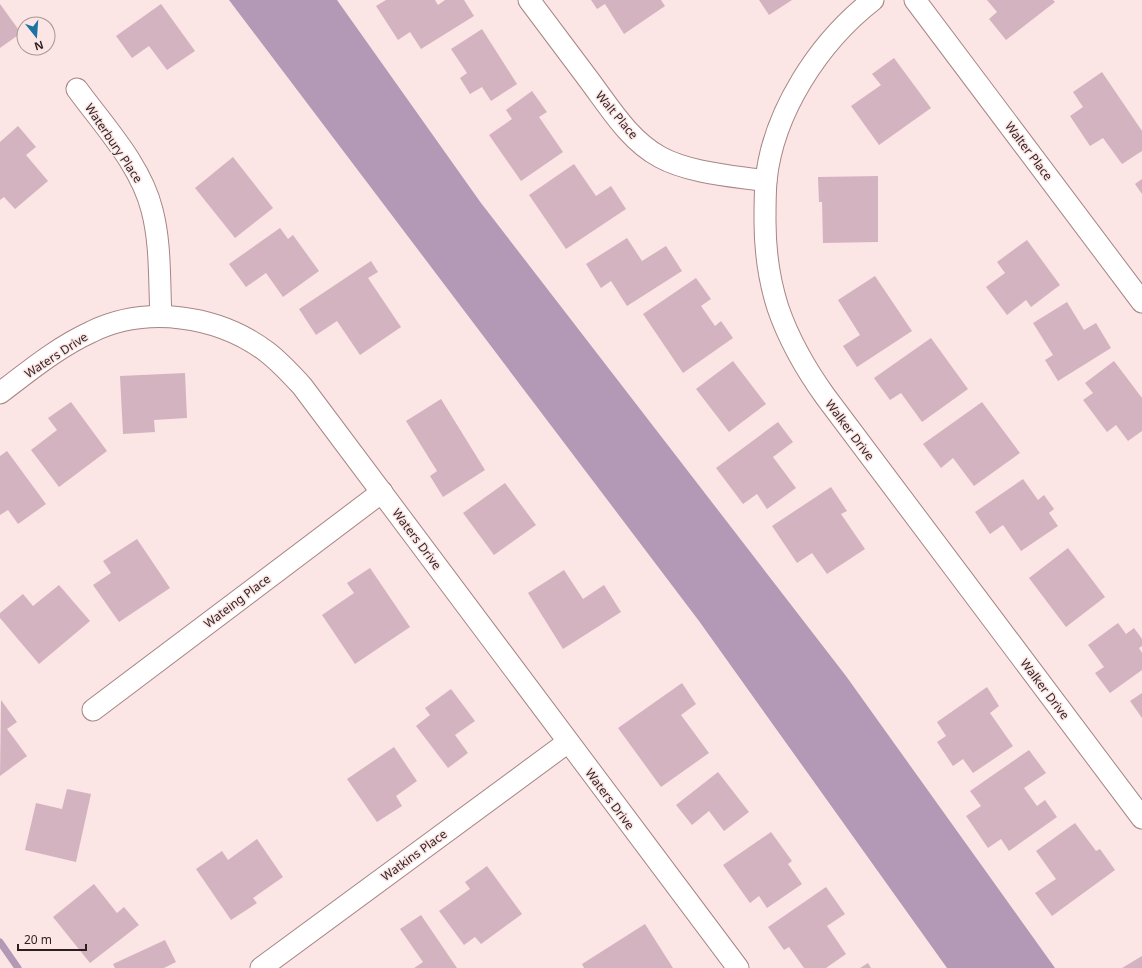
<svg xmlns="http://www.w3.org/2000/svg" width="1142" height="968" font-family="'Noto Sans',sans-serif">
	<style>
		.water { fill: #b399b6 }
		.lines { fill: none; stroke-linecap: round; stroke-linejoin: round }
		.stream { stroke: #b399b6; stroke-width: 7 }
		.building { fill: #d4b3c1 }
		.street-casing { stroke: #a78585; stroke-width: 23 }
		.street { stroke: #fff; stroke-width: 21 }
		.labels { text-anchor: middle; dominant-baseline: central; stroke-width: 3; stroke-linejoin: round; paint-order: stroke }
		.street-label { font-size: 12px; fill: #2d1f1f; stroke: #fce5e5 }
	</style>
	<rect width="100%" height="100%" fill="#fce5e5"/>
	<path class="water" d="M229 0H337L481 203 846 676 1055 968H947L699 621Z"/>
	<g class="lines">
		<path class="stream" d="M0 942 18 968"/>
	</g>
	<g class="building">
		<path d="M386 0H435L438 5 445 0H464L474 16 421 49 410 32 398 40 376 6Z"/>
		<path d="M591 0H661L665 6 624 34 605 4 597 9Z"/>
		<path d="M759 0H792L769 15Z"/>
		<path d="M987 0H1053L1055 2 1006 40 989 19 997 12Z"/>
		<path d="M0 4 21 33 0 48Z"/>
		<path d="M161 4 195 51 167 70 149 46 132 58 116 36Z"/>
		<path d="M482 29 517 84 491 101 482 87 470 94 460 78 467 73 451 49Z"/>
		<path d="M894 58 931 108 879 145 851 106 881 85 872 74Z"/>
		<path d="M1102 72 1142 131V151L1122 164 1103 138 1090 146 1070 116 1083 107 1073 92Z"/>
		<path d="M532 91 547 112 539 117 563 152 521 181 489 135 512 119 506 110Z"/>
		<path d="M18 126 36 147 26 155 48 181 15 209 4 197 0 200V142Z"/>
		<path d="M233 157 273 208 235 238 195 188Z"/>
		<path d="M574 164 596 196 611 186 626 209 566 249 529 195Z"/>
		<path d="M878 176V242L823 243 822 202H819L818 177Z"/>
		<path d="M1142 179V194L1135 184Z"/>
		<path d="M280 228 288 239 293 235 319 271 283 297 266 273 246 287 229 264Z"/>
		<path d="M627 238 642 261 666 246 682 271 627 306 611 281 601 288 586 264Z"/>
		<path d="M1027 240 1060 285 1031 307 1026 300 1007 315 986 287 1005 273 997 262Z"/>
		<path d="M371 261 378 272 368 278 401 327 360 355 337 321 316 335 299 309Z"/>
		<path d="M875 276 912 331 857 367 843 346 860 335 838 300Z"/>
		<path d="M696 278 711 299 701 306 715 326 721 321 733 338 683 373 643 314Z"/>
		<path d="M1067 302 1084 330 1096 323 1111 348 1058 381 1045 360 1053 355 1033 323Z"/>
		<path d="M931 338 968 389 922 422 901 393 890 400 874 378Z"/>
		<path d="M733 361 766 404 729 432 696 389Z"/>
		<path d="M1114 361 1142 398V431L1128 441 1116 425 1107 432 1083 400 1093 393 1085 383Z"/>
		<path d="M185 373 187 418 154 420 155 432 123 434 120 376Z"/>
		<path d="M441 399 485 470 443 497 430 476 437 471 406 421Z"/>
		<path d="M71 402 107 451 59 487 31 450 57 430 48 418Z"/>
		<path d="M982 402 1020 453 974 486 953 458 941 468 923 444Z"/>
		<path d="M778 422 793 442 773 457 796 488 767 509 757 494 743 504 716 468Z"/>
		<path d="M7 451 46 504 18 524 8 510 0 515V456Z"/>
		<path d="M1023 479 1038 500 1044 495 1054 509 1049 513 1058 526 1021 551 1003 525 990 534 975 512Z"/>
		<path d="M505 483 536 525 494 555 463 513Z"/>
		<path d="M831 487 847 511 841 514 865 549 827 574 812 553 797 563 772 526Z"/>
		<path d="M137 539 170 588 119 622 93 585 111 573 103 561Z"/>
		<path d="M1068 548 1105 597 1066 627 1029 578Z"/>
		<path d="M370 568 410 627 355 664 322 615 354 593 347 583Z"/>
		<path d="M564 570 583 599 604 585 621 612 563 649 528 593Z"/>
		<path d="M59 585 90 621 39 664 0 618V613L23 594 33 606Z"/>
		<path d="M1118 623 1126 634 1134 628 1142 639V646L1139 648 1142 653V670L1110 693 1095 673 1104 667 1088 645Z"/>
		<path d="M682 683 696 704 681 715 709 753 661 787 618 728Z"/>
		<path d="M987 687 999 706 990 713 1013 746 973 773 963 759 953 766 937 742 946 736 937 722Z"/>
		<path d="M451 689 475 721 455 735 468 753 448 768 416 726 430 715 425 708Z"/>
		<path d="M1142 693V718L1130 701Z"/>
		<path d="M1 700 17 722 7 729 27 756 0 776Z"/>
		<path d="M394 747 417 781 396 796 402 806 377 822 347 779Z"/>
		<path d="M1029 750 1046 773 1024 788 1037 806 1045 800 1057 817 1009 851 1001 839 988 848 966 816 981 806 970 791Z"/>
		<path d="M718 772 749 812 724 831 709 811 692 825 676 805Z"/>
		<path d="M67 789 91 794 76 862 25 850 36 803 62 809Z"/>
		<path d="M1075 823 1096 851 1100 849 1115 870 1052 916 1035 893 1056 879 1036 851Z"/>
		<path d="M771 832 792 861 788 864 802 884 767 908 759 896 750 903 723 865Z"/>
		<path d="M257 839 283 877 253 898 257 903 231 920 196 869 222 851 228 860Z"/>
		<path d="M487 866 522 914 481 944 475 937 464 945 439 911 470 889 465 882Z"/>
		<path d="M94 884 117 913 124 907 139 925 90 963 53 917Z"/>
		<path d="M826 887 845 914 827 926 846 954 826 968H804L789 947 784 950 768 927Z"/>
		<path d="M421 915 457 968H414L423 962 400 929Z"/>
		<path d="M645 924 673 968H584L582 964Z"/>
		<path d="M165 940 176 962 164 968H115L113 964Z"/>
		<path d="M1142 956V968H1122Z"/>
		<path d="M868 963 871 968H860Z"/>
	</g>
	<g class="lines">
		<g class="street-casing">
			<g id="street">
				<path d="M529 0C549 27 569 53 589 80 610 108 629 140 660 157 689 173 734 176 766 181"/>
				<path d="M873 0C819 42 773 112 766 181 765 194 765 208 765 221 765 250 769 280 778 308 789 340 805 368 825 396L1142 818"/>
				<path d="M915 0 1142 302"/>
				<path d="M77 89C104 126 141 165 152 210 161 244 159 281 161 316"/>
				<path d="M0 393C29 371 58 347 91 332 146 305 218 315 267 352 280 362 291 374 302 386L738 968"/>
				<path d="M93 710 382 492"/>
				<path d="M261 968 568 742"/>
			</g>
		</g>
		<use href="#street" class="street"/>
	</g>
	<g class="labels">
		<g class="street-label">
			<text transform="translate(617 115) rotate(50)">Walt Place</text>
			<text transform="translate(114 143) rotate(56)">Waterbury Place</text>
			<text transform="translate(1029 151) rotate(53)">Walter Place</text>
			<text transform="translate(56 355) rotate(-33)">Waters Drive</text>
			<text transform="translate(850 430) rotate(53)">Walker Drive</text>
			<text transform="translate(417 539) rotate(53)">Waters Drive</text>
			<text transform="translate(237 601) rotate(-37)">Wateing Place</text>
			<text transform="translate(1045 689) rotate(53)">Walker Drive</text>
			<text transform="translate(610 799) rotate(53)">Waters Drive</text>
			<text transform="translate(414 855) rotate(-36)">Watkins Place</text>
		</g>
	</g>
	<g transform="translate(36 36) rotate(163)"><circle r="19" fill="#fce5e5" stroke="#a99696"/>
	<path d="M0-3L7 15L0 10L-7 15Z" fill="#1c73a3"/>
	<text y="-6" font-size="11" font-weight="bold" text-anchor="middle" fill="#2d1f1f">N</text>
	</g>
	<path d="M18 944v6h68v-6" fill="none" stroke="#2d1f1f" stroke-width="2"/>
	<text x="24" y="944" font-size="12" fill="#2d1f1f" stroke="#fce5e5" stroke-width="3" paint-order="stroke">20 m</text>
</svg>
